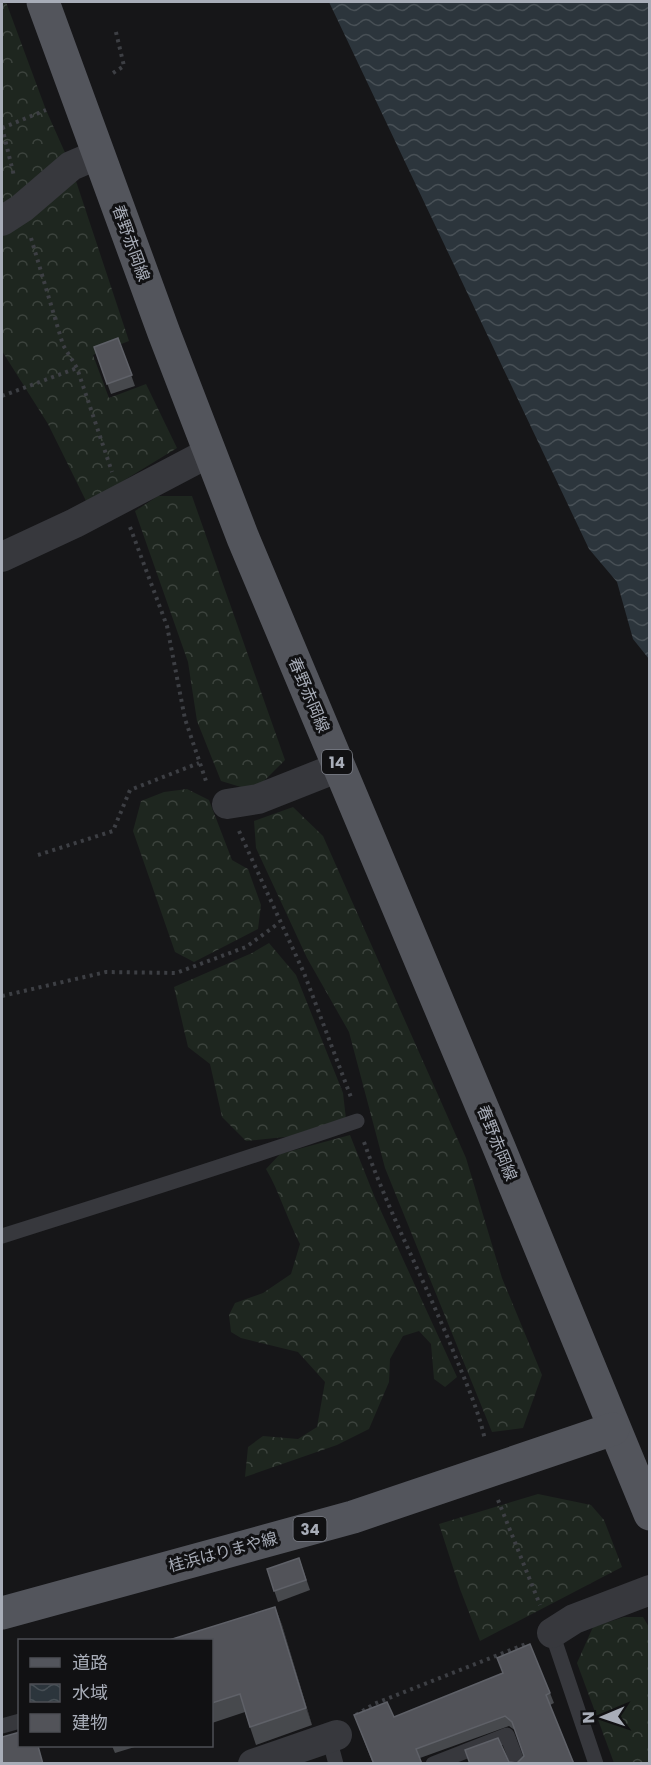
<svg xmlns="http://www.w3.org/2000/svg" width="651" height="1765" font-family="Poppins,'Noto Sans JP',sans-serif">
	<style>
		.forest { fill: url(#forest-crowns) }
		.water { fill: url(#water-waves) }
		.lines { fill: none; stroke-linecap: round; stroke-linejoin: round }
		.path { stroke: #3d3f44; stroke-width: 4; stroke-dasharray: 3 4.5; stroke-linecap: butt }
		.service { stroke: #37383d; stroke-width: 15 }
		.minor { stroke: #37383d; stroke-width: 30 }
		.primary { stroke: #53555c; stroke-width: 33 }
		.wall { fill: #47494d }
		.shaded-wall { fill: #2f3033 }
		.building { fill: #525359; stroke: #5f6168; stroke-width: 1.5 }
		.labels { text-anchor: middle; dominant-baseline: central; stroke-width: 6; stroke-linejoin: round; paint-order: stroke }
		.shield { fill: #111113; stroke: #7b7e86; stroke-width: 1.5 }
		.shield-label { font-size: 15px; font-weight: bold; fill: #a8adb8 }
		.street-label { font-size: 16px; fill: #a8adb8; stroke: #111113 }
	</style>
	<defs>
		<pattern id="forest-crowns" width="20" height="18" patternUnits="userSpaceOnUse" patternTransform="scale(1.5)"><rect width="20" height="18" fill="#1e261f"/><path d="M2 6a3 3 0 1 1 6 0M12 15a3 3 0 1 1 6 0" fill="none" stroke="#3c433d"/></pattern>
		<pattern id="water-waves" width="16" height="10" patternUnits="userSpaceOnUse" patternTransform="scale(1.5)"><rect width="16" height="10" fill="#2c353c"/><path d="M0 5q4-4 8 0t8 0" fill="none" stroke="#485056"/></pattern>
	</defs>
	<rect width="100%" height="100%" fill="#161618"/>
	<g class="forest">
		<path d="M2 2H6L46 110 71 166 129 341 93 355 109 398 146 384 177 448 87 503 48 424 2 351Z"/>
		<path d="M158 496H192L285 760 254 791 221 781 197 721 188 662 135 511Z"/>
		<path d="M187 789 209 800 232 860 248 869 261 905 258 929 194 962 175 952 133 831 141 801 164 792Z"/>
		<path d="M293 807 323 836 466 1158 502 1278 542 1375 523 1428 492 1432 385 1168 349 1032 307 958 256 848 254 821Z"/>
		<path d="M269 943 296 975 343 1093 346 1119 294 1136 246 1141 222 1117 210 1064 188 1047 174 987 252 953Z"/>
		<path d="M350 1135 375 1198 457 1377 445 1387 434 1379 431 1344 419 1331 403 1336 390 1359 389 1382 369 1429 337 1445 245 1477 248 1447 263 1436 298 1439 317 1427 325 1382 298 1352 241 1338 231 1332 229 1315 235 1303 263 1293 291 1274 300 1244C287 1219 280 1193 266 1169L280 1154Z"/>
		<path d="M538 1494 591 1505 604 1520 622 1567 480 1641 460 1589 439 1524Z"/>
		<path d="M624 1617H643L650 1629 649 1763H614L577 1663 593 1627Z"/>
	</g>
	<path class="water" d="M329 2H649V659L633 639 617 582 589 549Z"/>
	<g class="lines">
		<g class="path">
			<path d="M113 73 124 66 115 28"/>
			<path d="M2 127 14 176"/>
			<path d="M2 128 46 110"/>
			<path d="M31 238 63 345 77 368 112 472"/>
			<path d="M2 396 77 368"/>
			<path d="M130 527 167 626 185 719 207 784"/>
			<path d="M239 831 304 973 352 1100"/>
			<path d="M38 855 113 831 130 790 199 763"/>
			<path d="M2 996 106 972 176 973 246 947 279 923"/>
			<path d="M364 1142C390 1216 427 1285 456 1358 467 1385 479 1412 485 1440"/>
			<path d="M498 1500 540 1605"/>
			<path d="M356 1715 374 1704 526 1644"/>
		</g>
		<g class="service">
			<path d="M2 1236C120 1199 239 1161 357 1121"/>
			<path d="M552 1633 596 1764"/>
			<path d="M2 1726 20 1721"/>
			<path d="M329 1738 336 1764"/>
			<path d="M433 1764 507 1735 518 1764"/>
		</g>
		<g class="minor">
			<path d="M2 221 22 208 71 166 99 154"/>
			<path d="M2 557 75 523 210 452"/>
			<path d="M227 804 258 799 339 767"/>
			<path d="M552 1633 574 1619 650 1590"/>
			<path d="M253 1764 337 1735"/>
		</g>
		<g class="primary">
			<path d="M43 2 164 333 243 538 498 1145 650 1514"/>
			<path d="M2 1613 353 1517 613 1429"/>
		</g>
	</g>
	<g class="wall">
		<path d="M118 338 135 386 111 394 94 347Z"/>
		<path d="M299 1558 310 1590 278 1602 267 1569Z"/>
		<path d="M275 1607 282 1625 312 1725 256 1745 245 1712 212 1723V1641Z"/>
		<path d="M550 1693 554 1703 550 1705 574 1764H470L509 1762 517 1763 524 1756 516 1731 509 1726 420 1758 422 1764H373L358 1725Z"/>
		<path d="M112 1746H138L115 1753Z"/>
	</g>
	<path class="shaded-wall" d="M275 1607 282 1625 312 1725 306 1708Z"/>
	<g class="building">
		<path d="M118 338 132 375 107 384 94 347Z"/>
		<path d="M299 1558 306 1580 274 1591 267 1569Z"/>
		<path d="M275 1607 306 1708 250 1727 240 1694 212 1703V1641H166Z"/>
		<path d="M530 1644 550 1693 546 1695 574 1764H470L465 1750 498 1738 509 1762 517 1763 524 1756 512 1722 505 1716 416 1749 422 1764H380L379 1763 374 1764 354 1715 387 1702 394 1717 503 1673 497 1658Z"/>
		<path d="M20 1732V1746H38L43 1764H2V1737Z"/>
	</g>
	<g class="labels">
		<g class="shield">
			<rect x="322" y="750" width="30" height="24" rx="4.5"/>
			<rect x="293.5" y="1517" width="33" height="24" rx="4.5"/>
		</g>
		<g class="shield-label">
			<text x="337" y="762">14</text>
			<text x="310" y="1529">34</text>
		</g>
		<g class="street-label">
			<text transform="translate(131 243) rotate(70)">春野赤岡線</text>
			<text transform="translate(309 695) rotate(67)">春野赤岡線</text>
			<text transform="translate(497 1143) rotate(68)">春野赤岡線</text>
			<text transform="translate(223 1552) rotate(-15)">桂浜はりまや線</text>
		</g>
	</g>
	<rect width="651" height="1765" fill="none" stroke="#a8adb8" stroke-width="6"/>
	<rect x="18" y="1639" width="195" height="108" fill="#111113" stroke="#4d4f55" stroke-width="1.5"/>
	<rect x="30" y="1658" width="30" height="9" fill="#53555c" stroke="#4d4f55" stroke-width="1.5"/>
	<text x="72" y="1669" font-size="18" fill="#a8adb8">道路</text>
	<rect x="30" y="1684" width="30" height="18" fill="url(#water-waves)" stroke="#4d4f55" stroke-width="1.5"/>
	<text x="72" y="1699" font-size="18" fill="#a8adb8">水域</text>
	<rect x="30" y="1714" width="30" height="18" fill="#525359" stroke="#4d4f55" stroke-width="1.5"/>
	<text x="72" y="1729" font-size="18" fill="#a8adb8">建物</text>
	<g transform="translate(603 1717) rotate(268)" stroke="#111113" stroke-width="4.5" paint-order="stroke">
	<path d="M0-4.5L10 22L0 15L-10 22Z" fill="#a8adb8"/>
	<text y="-9" font-size="16" font-weight="bold" text-anchor="middle" fill="#a8adb8">N</text>
	</g>
</svg>
